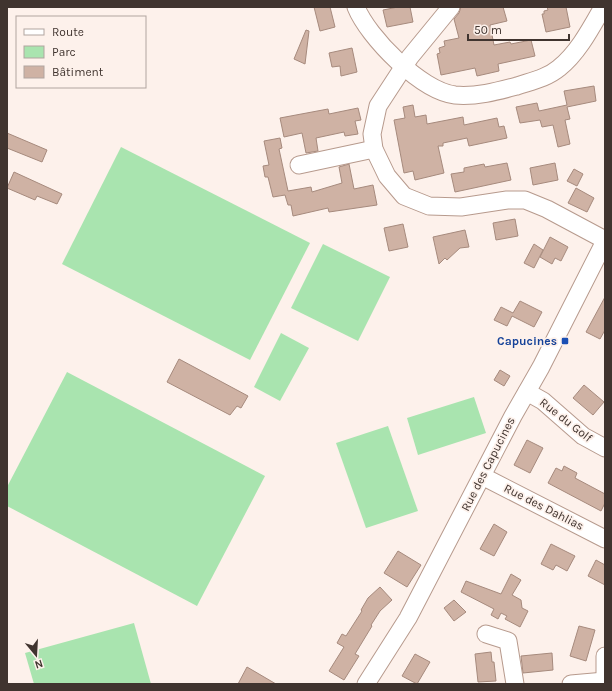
<svg xmlns="http://www.w3.org/2000/svg" width="612" height="691" font-family="Karla,sans-serif">
	<style>
		.green { fill: #a9e4af }
		.building { fill: #cfb2a4; stroke: #a68a7d }
		.lines { fill: none; stroke-linecap: round; stroke-linejoin: round }
		.minor-casing { stroke: #b79a8d; stroke-width: 19 }
		.minor { stroke: #fff; stroke-width: 17 }
		.transit-dot { fill: #1a4fb4; stroke: #fdf1eb; stroke-width: 1.5 }
		.labels { text-anchor: middle; dominant-baseline: central; stroke-width: 3.5; stroke-linejoin: round; paint-order: stroke }
		.transit-label { font-size: 12px; font-weight: bold; fill: #164399; stroke: #fdf1eb; text-anchor: end }
		.street-label { font-size: 12px; fill: #40342f; stroke: #fdf1eb }
	</style>
	<rect width="100%" height="100%" fill="#fdf1eb"/>
	<g class="green">
		<path d="M121 147 310 243 250 360 62 264Z"/>
		<path d="M323 244 390 277 358 341 291 308Z"/>
		<path d="M281 333 309 348 280 401 254 387Z"/>
		<path d="M67 372 265 476 197 606 7 506V487Z"/>
		<path d="M474 397 486 433 418 455 407 418Z"/>
		<path d="M388 426 418 511 366 528 336 443Z"/>
		<path d="M134 623 151 684H34L25 653Z"/>
	</g>
	<g class="building">
		<path d="M314 7H330L335 27 320 31Z"/>
		<path d="M398 7H410L413 22 387 27 383 10Z"/>
		<path d="M461 7H503L507 21 490 25 494 45 510 42 511 44 531 40 535 56 498 64 499 71 477 76 475 68 441 75 437 54 440 53 439 48 445 46 444 41 459 38 454 19 459 13Z"/>
		<path d="M547 7H566L570 27 546 32 542 14H544V11L548 10Z"/>
		<path d="M306 30 309 31 305 64 294 59Z"/>
		<path d="M352 48 357 72 341 76 340 66 332 67 329 53Z"/>
		<path d="M594 86 596 101 567 107 570 119 565 120 570 144 558 147 553 125 542 127 540 120 520 123 516 107 537 103 539 111 567 105 564 91Z"/>
		<path d="M413 105 415 117 426 115 427 124 463 117 464 125 497 118 499 127 504 126 507 138 469 146 467 138 443 143V146H438L444 173 415 180 413 171 404 173 394 120 405 118 403 107Z"/>
		<path d="M358 108 361 120 355 121 358 134 345 136 344 132 316 138 318 151 306 153 302 133 284 137 280 118 328 109 329 114Z"/>
		<path d="M7 133 47 150 42 162 7 148Z"/>
		<path d="M280 138 282 148 279 149 288 191 311 187 312 192 342 183 339 167 349 164 354 189 373 185 377 205 329 212 328 208 293 216 291 205H288L285 195 273 197 268 177H265L263 166 269 165 264 141Z"/>
		<path d="M507 163 511 180 455 192 451 174 464 172V168L484 164 485 167Z"/>
		<path d="M555 163 558 180 533 185 530 168Z"/>
		<path d="M574 169 583 174 577 186 567 181Z"/>
		<path d="M14 172 62 194 57 204 37 196 35 200 7 188Z"/>
		<path d="M576 188 594 198 587 212 568 203Z"/>
		<path d="M515 219 518 236 496 240 493 223Z"/>
		<path d="M403 224 408 247 389 251 384 228Z"/>
		<path d="M465 230 469 247 460 248 447 260 445 258 439 264 433 237Z"/>
		<path d="M550 237 568 247 561 261 555 258 552 264 540 257Z"/>
		<path d="M534 244 543 250 534 268 524 263Z"/>
		<path d="M605 297V330L600 339 586 332Z"/>
		<path d="M520 301 542 312 534 327 512 316 507 326 494 320 501 307 513 313Z"/>
		<path d="M179 359 248 396 241 408 237 406 230 415 167 382Z"/>
		<path d="M500 370 510 376 504 386 494 380Z"/>
		<path d="M584 385 604 402 593 415 573 398Z"/>
		<path d="M527 440 543 448 530 473 514 465Z"/>
		<path d="M564 466 577 473 575 478 605 494V503L601 511 548 483 556 468 562 471Z"/>
		<path d="M494 524 507 532 494 556 480 549Z"/>
		<path d="M551 544 575 556 567 571 556 565 553 570 541 564Z"/>
		<path d="M398 551 421 565 407 587 384 573Z"/>
		<path d="M596 560 605 565V585L588 576Z"/>
		<path d="M511 574 521 580 512 595 521 600 522 608 528 611 520 627 505 619 507 616 501 613 498 619 491 615 494 609 461 592 466 581 501 594Z"/>
		<path d="M380 587 392 600 380 611 371 625 372 626 355 654 359 656 344 680 329 671 344 647 337 643 342 634 346 636 362 611 361 610 368 598Z"/>
		<path d="M454 600 466 612 454 621 444 608Z"/>
		<path d="M579 626 595 630 586 661 570 656Z"/>
		<path d="M491 652 492 662H494L496 681 478 682 475 654Z"/>
		<path d="M552 653 553 670 523 673 521 656Z"/>
		<path d="M415 654 430 662 417 684 402 676Z"/>
		<path d="M247 667 276 684H238Z"/>
	</g>
	<g class="lines">
		<g class="minor-casing">
			<g id="minor">
				<path d="M356 7C368 37 421 91 455 95 476 97 498 91 517 86 532 81 547 78 559 68 578 53 591 28 603 7"/>
				<path d="M451 7 410 57 378 106 372 134 374 149 387 176 404 196 429 206 461 207 507 200H525L547 209 605 240"/>
				<path d="M299 165 374 149"/>
				<path d="M527 392 543 401 583 436 605 448"/>
				<path d="M482 476 605 539"/>
				<path d="M486 634 508 641 515 684"/>
				<path d="M605 681V656"/>
				<path d="M366 684 408 618 513 416 541 367 605 241"/>
				<path d="M571 684 605 681V684"/>
			</g>
		</g>
		<use href="#minor" class="minor"/>
	</g>
	<rect class="transit-dot" x="561" y="337" width="8" height="8" rx="2"/>
	<g class="labels">
		<g class="transit-label">
			<text x="557" y="341">Capucines</text>
		</g>
		<g class="street-label">
			<text transform="translate(566 420) rotate(38)">Rue du Golf</text>
			<text transform="translate(488 464) rotate(-63)">Rue des Capucines</text>
			<text transform="translate(544 507) rotate(27)">Rue des Dahlias</text>
		</g>
	</g>
	<rect width="612" height="691" fill="none" stroke="#40342f" stroke-width="16"/>
	<rect x="16" y="16" width="130" height="72" fill="#fdf1eb" stroke="#b1a5a0"/>
	<rect x="24" y="29" width="20" height="6" fill="#ffffff" stroke="#b1a5a0"/>
	<text x="52" y="36" font-size="12" fill="#40342f">Route</text>
	<rect x="24" y="46" width="20" height="12" fill="#a9e4af" stroke="#b1a5a0"/>
	<text x="52" y="56" font-size="12" fill="#40342f">Parc</text>
	<rect x="24" y="66" width="20" height="12" fill="#cfb2a4" stroke="#b1a5a0"/>
	<text x="52" y="76" font-size="12" fill="#40342f">Bâtiment</text>
	<g transform="translate(36 655) rotate(162)" stroke="#fdf1eb" stroke-width="3" paint-order="stroke">
	<path d="M0-3L7 15L0 10L-7 15Z" fill="#40342f"/>
	<text y="-6" font-size="11" font-weight="bold" text-anchor="middle" fill="#40342f">N</text>
	</g>
	<path d="M468 34v6h101v-6" fill="none" stroke="#40342f" stroke-width="2"/>
	<text x="474" y="34" font-size="12" fill="#40342f" stroke="#fdf1eb" stroke-width="3" paint-order="stroke">50 m</text>
</svg>
